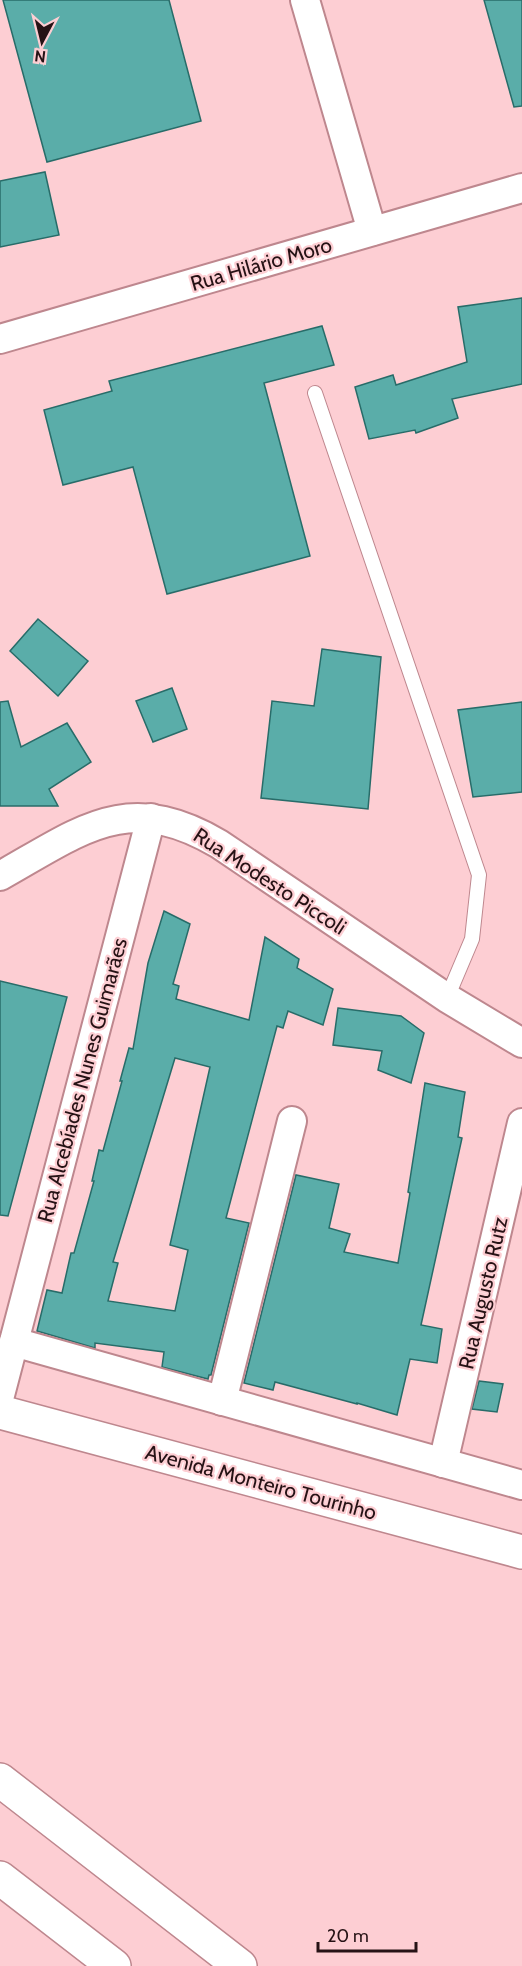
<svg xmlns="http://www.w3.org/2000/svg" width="522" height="1966" font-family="Cabin,sans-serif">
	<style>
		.building { fill: #5aada9; stroke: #286c69; stroke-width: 1.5; fill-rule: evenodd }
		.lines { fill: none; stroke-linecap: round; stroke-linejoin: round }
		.lane-casing { stroke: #be878e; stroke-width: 16 }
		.street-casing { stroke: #be878e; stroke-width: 32 }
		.secondary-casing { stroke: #be878e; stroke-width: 36 }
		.highway-casing { stroke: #be878e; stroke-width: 36 }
		.lane { stroke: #fff; stroke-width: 14 }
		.street { stroke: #fff; stroke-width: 28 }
		.secondary { stroke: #fff; stroke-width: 33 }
		.highway { stroke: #fff; stroke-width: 33 }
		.labels { text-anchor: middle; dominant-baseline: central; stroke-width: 4.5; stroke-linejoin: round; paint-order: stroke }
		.street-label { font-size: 21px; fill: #261215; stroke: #fdced3 }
	</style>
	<rect width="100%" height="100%" fill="#fdced3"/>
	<g class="building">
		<path d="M3 0H169L201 121 47 162Z"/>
		<path d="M484 0H522V106L514 107Z"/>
		<path d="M45 172 59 235 0 247V181Z"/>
		<path d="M522 298V384L452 399 458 418 416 433 415 430 369 439 355 387 393 375 396 385 467 362 458 307Z"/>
		<path d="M322 326 334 365 264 383 310 556 167 594 133 467 63 485 44 410 112 391 109 381Z"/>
		<path d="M38 619 88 661 58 696 10 651Z"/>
		<path d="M322 649 381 657 368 809 261 798 272 701 314 706Z"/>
		<path d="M172 688 187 729 153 742 136 701Z"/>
		<path d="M8 701 21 747 67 723 91 762 49 789 58 806H0V702Z"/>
		<path d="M522 702V792L473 797 458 710Z"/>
		<path d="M164 911 190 924 173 984 179 986 176 999 249 1020 265 937 299 959 297 968 333 989 323 1025 288 1011 283 1028 277 1026 226 1218 249 1223 211 1375H209L208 1379 162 1367 164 1352 95 1343V1348L37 1331 47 1290 62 1293 71 1253H74L94 1181H92L99 1150 103 1151 122 1081H120L129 1048 133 1049 148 963ZM175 1058 210 1067 170 1245 188 1250 175 1311 108 1301 118 1263 113 1262Z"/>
		<path d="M0 981 67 997 8 1216 0 1215Z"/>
		<path d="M338 1008 401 1016 424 1033 411 1083 378 1070 382 1051 333 1045Z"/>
		<path d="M425 1083 465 1092 458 1137 462 1138 421 1325 442 1329 437 1363 410 1359 397 1415 357 1403V1404L275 1382 273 1390 244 1383 296 1175 339 1184 329 1228 350 1234 344 1252 398 1263 410 1193 408 1192Z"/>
		<path d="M479 1381 503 1384 497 1412 472 1409Z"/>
	</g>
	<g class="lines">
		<g class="lane-casing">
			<path id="lane" d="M315 393 479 875 472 939 447 998"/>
		</g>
		<g class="street-casing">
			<g id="street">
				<path d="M305 0 372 231"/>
				<path d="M0 339 522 188"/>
				<path d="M0 876C82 830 127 790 219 844L447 998 522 1043"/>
				<path d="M14 1342 522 1485"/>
				<path d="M0 1395 151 818"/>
				<path d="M222 1401 292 1121"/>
				<path d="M443 1463 522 1123"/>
			</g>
		</g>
		<g class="secondary-casing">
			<path id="secondary" d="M0 1412 522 1552"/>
		</g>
		<g class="highway-casing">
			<g id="highway">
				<path d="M0 1780 240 1966"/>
				<path d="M0 1878 114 1966"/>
			</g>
		</g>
		<use href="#lane" class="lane"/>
		<use href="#street" class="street"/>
		<use href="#secondary" class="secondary"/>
		<use href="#highway" class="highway"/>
	</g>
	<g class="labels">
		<g class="street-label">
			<text transform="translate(261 264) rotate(-16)">Rua Hilário Moro</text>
			<text transform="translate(270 881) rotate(33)">Rua Modesto Piccoli</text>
			<text transform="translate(82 1080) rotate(-75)">Rua Alcebíades Nunes Guimarães</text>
			<text transform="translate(483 1293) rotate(-77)">Rua Augusto Rutz</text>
			<text transform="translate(261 1482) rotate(15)">Avenida Monteiro Tourinho</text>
		</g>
	</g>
	<g transform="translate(42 42) rotate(187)" stroke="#fdced3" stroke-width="4.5" paint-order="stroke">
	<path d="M0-4.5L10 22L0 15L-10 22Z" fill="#261215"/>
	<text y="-9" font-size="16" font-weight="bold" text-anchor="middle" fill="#261215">N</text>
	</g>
	<path d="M318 1942v9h98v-9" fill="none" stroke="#261215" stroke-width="3"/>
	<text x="327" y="1942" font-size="18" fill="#261215" stroke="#fdced3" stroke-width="4.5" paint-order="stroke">20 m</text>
</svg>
